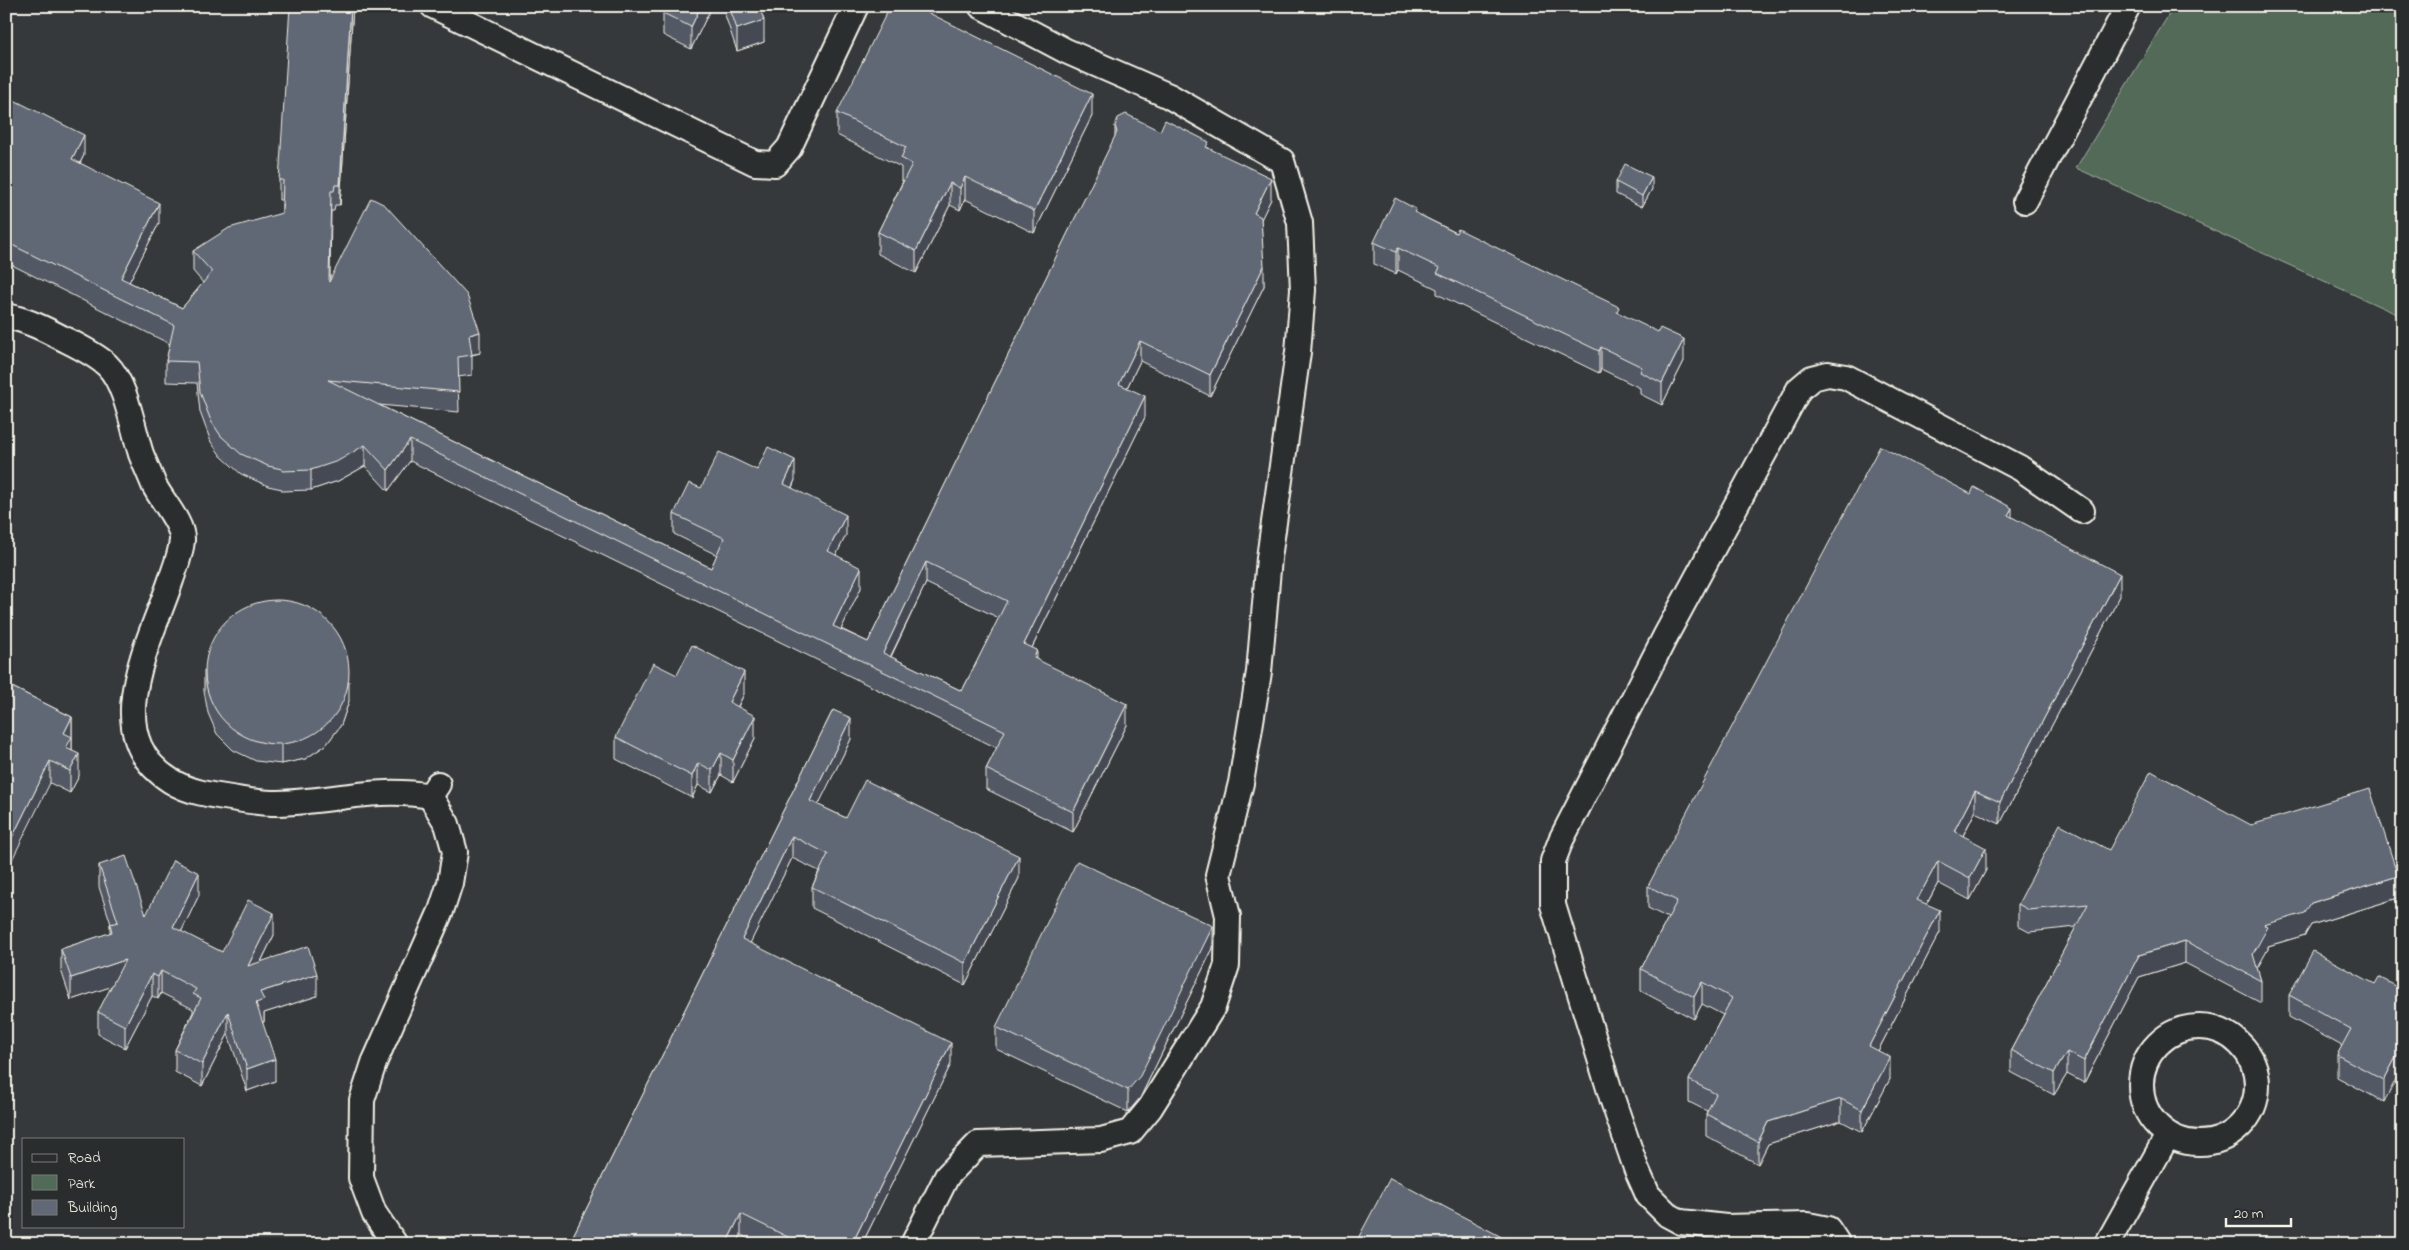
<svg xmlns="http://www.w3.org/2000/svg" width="2409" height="1250" font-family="'Indie Flower',sans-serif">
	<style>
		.green { fill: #526a58; stroke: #a3aea0 }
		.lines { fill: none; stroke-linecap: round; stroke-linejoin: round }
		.minor-casing { stroke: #f4f1e8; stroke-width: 28 }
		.minor { stroke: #2a2d2e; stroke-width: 24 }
		.wall { fill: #535965; stroke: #f4f1e8; fill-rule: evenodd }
		.shaded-wall { fill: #444953; stroke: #f4f1e8 }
		.building { fill: #616876; stroke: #f4f1e8; fill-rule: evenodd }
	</style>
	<rect width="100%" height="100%" fill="#35393c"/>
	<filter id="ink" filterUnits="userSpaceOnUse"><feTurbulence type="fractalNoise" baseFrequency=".02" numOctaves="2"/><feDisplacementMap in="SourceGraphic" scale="10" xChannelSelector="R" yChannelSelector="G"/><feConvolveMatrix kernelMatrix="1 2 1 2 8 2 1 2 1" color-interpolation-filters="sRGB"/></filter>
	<g filter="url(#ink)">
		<path class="green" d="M2174 6H2403V317L2076 168Z"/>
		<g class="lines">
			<g class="minor-casing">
				<g id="minor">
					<path d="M433 6 755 163 775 164 789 148 856 6"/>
					<path d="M2025 201 2128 6"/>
					<path d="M6 316C27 320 45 329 64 339 78 346 95 354 107 365 126 383 133 429 141 454 145 464 150 475 154 485 161 500 183 523 182 540 181 554 175 568 171 580 150 643 97 735 171 781 189 792 210 795 231 798 244 800 259 803 272 803 328 803 373 786 430 796"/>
					<circle cx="2199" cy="1085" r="58"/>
					<path d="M395 1244 374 1213 361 1178 362 1100 374 1063 441 911 450 883 455 852 447 824 430 796 438 784"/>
					<path d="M913 1244 947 1176 978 1144 1101 1140 1130 1132 1150 1108 1213 1007 1227 965 1228 916 1218 875 1241 783 1259 672 1269 558 1298 352 1303 290 1300 223 1282 161 1169 96 1066 51 981 6"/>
					<path d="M1838 1244 1828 1229 1808 1225 1726 1227 1681 1222 1668 1215 1648 1195 1636 1168 1612 1098 1553 905V861L1561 840 1666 635 1799 389 1812 378 1828 374 1846 377 2020 468 2082 511"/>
					<path d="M2107 1244 2168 1135"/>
				</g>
			</g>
			<use href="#minor" class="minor"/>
		</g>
		<g class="wall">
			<path d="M353 6 340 205H335L334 211H331L330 281 480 353 472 355V375L458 377 459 412 379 405 711 568 717 555 674 534V514L701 488 757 470 795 480 792 488 846 535 836 555 861 588 841 629 868 642 1115 137V126L1160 131 1209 148 1271 199 1261 219 1264 286 1210 396 1140 361 1127 388 1145 417 1032 648 1037 660 1127 725 1073 832 986 789V769L997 748 410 461 388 491 365 466 338 481 311 490 282 491V489L268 486 241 474 221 456 211 442 200 412 197 383 166 382V361L170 344 6 262V96L84 155 80 163 159 223 129 282 182 308 203 283 193 271V251L282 213V200H279V180ZM926 583 999 618 962 691 891 657Z"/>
			<path d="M604 6H617L614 11Z"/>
			<path d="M712 6 691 49 663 35V13Z"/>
			<path d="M722 6H759L764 42 737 51Z"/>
			<path d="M837 113 1092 116 1034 233 965 199 960 210 950 205 916 273 878 254V232L903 181 901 180V167L837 135Z"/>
			<path d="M1616 182 1652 189 1642 207 1616 194Z"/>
			<path d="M1416 213 1619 313 1684 361 1662 405 1640 394V388L1601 369 1599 373 1437 294V289L1398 270 1396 274 1374 264V242Z"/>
			<path d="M2012 517 2120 596 2000 824 1975 812 1963 836 1986 870 1970 900 1938 883 1927 904 1940 932 1878 1051 1890 1079 1862 1132 1841 1121 1768 1144 1758 1164 1706 1136V1114L1707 1111 1689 1102V1080L1723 1015 1702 1004 1694 1019 1641 991V969L1668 918 1648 908V886Z"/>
			<path d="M204 670 349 701 341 725 326 745 305 759 281 764 256 761 233 750 217 734 208 713 204 691Z"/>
			<path d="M677 675 744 694 738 707 755 738 733 782 721 775 712 792 698 785 692 798 616 759V737Z"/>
			<path d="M6 684 72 717V751L79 776 70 793 50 783Z"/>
			<path d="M833 710 851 739 818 805 846 818 1019 878 965 985 812 908V887L819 871 792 858 750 943 951 1064 862 1244H759L741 1235 569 1244Z"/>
			<path d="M2251 825 2398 898 2311 925 2305 935 2268 946V949L2257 968 2261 981V1003L2185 963 2139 977 2084 1083 2067 1074 2054 1095 2011 1072V1050L2076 927 2029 932 2018 926V904L2109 850Z"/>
			<path d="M99 865 146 915 199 895 181 932 222 952 274 935 261 962 317 996 264 1013V1022H262L275 1081 247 1091 228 1034 202 1086 175 1072V1050L193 1012V1009L161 993 158 999 152 996 125 1048 98 1034V1012L112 986 71 1000 61 970V949L110 933V924H111L99 887Z"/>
			<path d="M1213 948 1140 1098 1128 1112 996 1049V1027Z"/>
			<path d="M2375 984 2403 990 2384 1102 2337 1077V1055L2342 1046 2289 1017V995Z"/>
		</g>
		<g class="shaded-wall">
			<path d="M351 6H353L340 205V185Z"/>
			<path d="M701 6H712L691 49V27Z"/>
			<path d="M764 20V42L737 51V29Z"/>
			<path d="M1092 94V116L1034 233V211Z"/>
			<path d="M84 135V155L72 179V159Z"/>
			<path d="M965 177V199L960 210V188Z"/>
			<path d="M1652 177V189L1642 207V196Z"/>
			<path d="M1271 178V199L1254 234V213Z"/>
			<path d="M950 183V205L916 273V251Z"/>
			<path d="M159 203V223L121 298V278Z"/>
			<path d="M1398 248V270L1396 274V252Z"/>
			<path d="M1264 266V286L1210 396V375Z"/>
			<path d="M480 332V353L469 355V335Z"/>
			<path d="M1684 339V361L1662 405V383Z"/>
			<path d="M1140 341V361L1119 404V384Z"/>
			<path d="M1601 347V369L1599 373V351Z"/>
			<path d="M1145 396V417L1024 664V644Z"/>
			<path d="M410 440V461L388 491V470Z"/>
			<path d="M365 445V466L338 481 311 490V470Z"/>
			<path d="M795 460V480L784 504V484Z"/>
			<path d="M2012 508V530L2008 515Z"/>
			<path d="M846 515V535L828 572V551Z"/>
			<path d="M926 562V583L883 672V653Z"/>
			<path d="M861 568V588L833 646V626Z"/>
			<path d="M2120 574V596L2000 824V802Z"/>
			<path d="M1037 650V671L1034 658Z"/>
			<path d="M744 672V694L729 724V702Z"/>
			<path d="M349 681V701L341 725 326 745 305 759 281 764V744Z"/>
			<path d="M1127 704V725L1073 832V812Z"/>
			<path d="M755 716V738L733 782V760Z"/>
			<path d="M72 717V759L66 770V750L64 733Z"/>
			<path d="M851 718V739L810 822V801Z"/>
			<path d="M721 753V775L712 792V770Z"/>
			<path d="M79 754V776L70 793V771Z"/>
			<path d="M50 761V783L6 872V850Z"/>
			<path d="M698 763V785L692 798V776Z"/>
			<path d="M1975 791V812L1954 853V831Z"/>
			<path d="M792 836V858L742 960V939Z"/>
			<path d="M1986 848V870L1970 900V878Z"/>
			<path d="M1019 856V878L965 985V963Z"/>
			<path d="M1938 861V883L1917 922V900Z"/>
			<path d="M199 873V895L173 949V927Z"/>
			<path d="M2398 876V898L2311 925 2305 935 2268 946V949L2253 976V954L2264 925 2311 903Z"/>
			<path d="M1940 910V932L1869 1068V1046Z"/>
			<path d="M274 913V935L248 988V966Z"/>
			<path d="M1213 926V948L1140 1098 1128 1112V1090Z"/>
			<path d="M2185 941V963L2139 977 2084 1083V1061L2139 955Z"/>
			<path d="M125 960V982L71 1000V978Z"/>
			<path d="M161 971V993L158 999V977Z"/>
			<path d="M152 974V996L125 1048V1026Z"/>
			<path d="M317 974V996L264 1013V1022L256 1025V1003L260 992Z"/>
			<path d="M1702 982V1004L1694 1019V997Z"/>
			<path d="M228 1012V1034L202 1086V1064Z"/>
			<path d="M951 1043V1064L862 1244H852Z"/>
			<path d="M2403 1044V1066L2384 1102V1080Z"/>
			<path d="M2067 1052V1074L2054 1095V1073Z"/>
			<path d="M1890 1057V1079L1862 1132V1110Z"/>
			<path d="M275 1059V1081L247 1091V1069Z"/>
			<path d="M1841 1099V1121L1768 1144 1758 1164V1142L1768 1122Z"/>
			<path d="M741 1214V1235L737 1244H726Z"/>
		</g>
		<g class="building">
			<path d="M290 6H351L340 185H335L334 191H331L329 282 371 198 385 205 467 295 480 332 469 335 472 355 458 357 459 392 328 380 711 568 724 538 674 514 689 483 701 488 719 452 757 470 768 447 795 460 784 484 846 515 828 551 861 568 833 626 868 642 1117 132 1115 126 1118 118 1126 114 1160 131 1165 120 1209 142 1206 147 1271 178 1254 213 1261 217 1264 266 1210 375 1140 341 1119 384 1145 396 1024 644 1037 650 1034 658 1127 704 1073 812 986 769 1005 731 410 440 388 470 365 445 338 461 311 470 282 471V469L268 466 241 454 221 436 211 421 200 392 197 362 166 361 174 325 6 242V96L84 135 72 159 159 203 121 278 182 308 212 272 193 251 229 228 282 213 283 180H279ZM926 562 1007 601 962 691 883 653Z"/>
			<path d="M666 6H701L691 27 663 13Z"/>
			<path d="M729 6H759L764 20 737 29Z"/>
			<path d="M890 6H915L1092 94 1034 211 965 177 960 188 950 183 916 251 878 232 912 164 901 158 906 147 837 113Z"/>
			<path d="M1625 164 1652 177 1642 196 1616 182Z"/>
			<path d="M1395 198 1416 209 1414 212 1456 233 1458 229 1619 307 1617 312 1658 332 1660 328 1684 339 1662 383 1640 372 1642 367 1601 347 1599 351 1437 273 1440 268 1398 248 1396 252 1374 242Z"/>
			<path d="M1880 446 1971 494 1974 487 2012 508 2008 515 2120 574 2000 802 1975 791 1954 831 1986 848 1970 878 1938 861 1917 900 1940 910 1869 1046 1890 1057 1862 1110 1841 1099 1768 1122 1758 1142 1706 1114 1716 1094 1689 1080 1732 998 1702 982 1694 997 1641 969 1677 901 1648 886Z"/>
			<circle cx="277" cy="672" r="72"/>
			<path d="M692 645 744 672 729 702 755 716 733 760 721 753 712 770 698 763 692 776 616 737 653 663 677 675Z"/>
			<path d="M6 684 72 717 64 733 72 737 66 748 79 754 70 771 50 761 6 850Z"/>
			<path d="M833 710 851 718 810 801 846 818 865 780 1019 856 965 963 812 887 828 854 792 836 742 939 951 1043 852 1244H802L741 1214 726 1244H569Z"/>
			<path d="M2151 771 2251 825 2370 789 2398 876 2311 903 2305 913 2264 925 2268 927 2253 954 2261 981 2185 941 2139 955 2084 1061 2067 1052 2054 1073 2011 1050 2088 904 2029 910 2018 904 2060 824 2109 850Z"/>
			<path d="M126 856 146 915 173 860 199 873 173 927 222 952 248 900 274 913 248 966 308 946 317 974 260 992 264 1000 256 1003 275 1059 247 1069 228 1012 202 1064 175 1050 201 998 193 994 196 989 161 971 158 977 152 974 125 1026 98 1012 125 960 71 978 61 949 112 932 110 924 118 922 99 865Z"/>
			<path d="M1077 861 1213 926 1140 1076 1128 1090 996 1027Z"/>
			<path d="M2313 951 2375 984 2379 977 2403 990V1044L2384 1080 2337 1055 2351 1029 2289 995Z"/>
			<path d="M1390 1178 1511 1242 1510 1244H1355Z"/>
		</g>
	</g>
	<rect width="2409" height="1250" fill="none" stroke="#2a2d2e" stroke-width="25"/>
	<rect x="12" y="12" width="2384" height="1225" fill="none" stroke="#f4f1e8" stroke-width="2" filter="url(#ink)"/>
	<rect x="22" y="1138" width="162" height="90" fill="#2a2d2e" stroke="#7b7b78"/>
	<rect x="32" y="1154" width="25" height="8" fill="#2a2d2e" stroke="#7b7b78"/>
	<text x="68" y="1162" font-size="15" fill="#f4f1e8">Road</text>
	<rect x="32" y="1175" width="25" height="15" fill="#526a58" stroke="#7b7b78"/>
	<text x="68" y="1188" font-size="15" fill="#f4f1e8">Park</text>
	<rect x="32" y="1200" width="25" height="15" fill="#616876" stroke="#7b7b78"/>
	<text x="68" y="1212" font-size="15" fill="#f4f1e8">Building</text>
	<path d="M2226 1218v8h65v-8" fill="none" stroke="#f4f1e8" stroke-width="2.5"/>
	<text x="2234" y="1218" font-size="15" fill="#f4f1e8" stroke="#2a2d2e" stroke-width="4" paint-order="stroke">20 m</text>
</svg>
